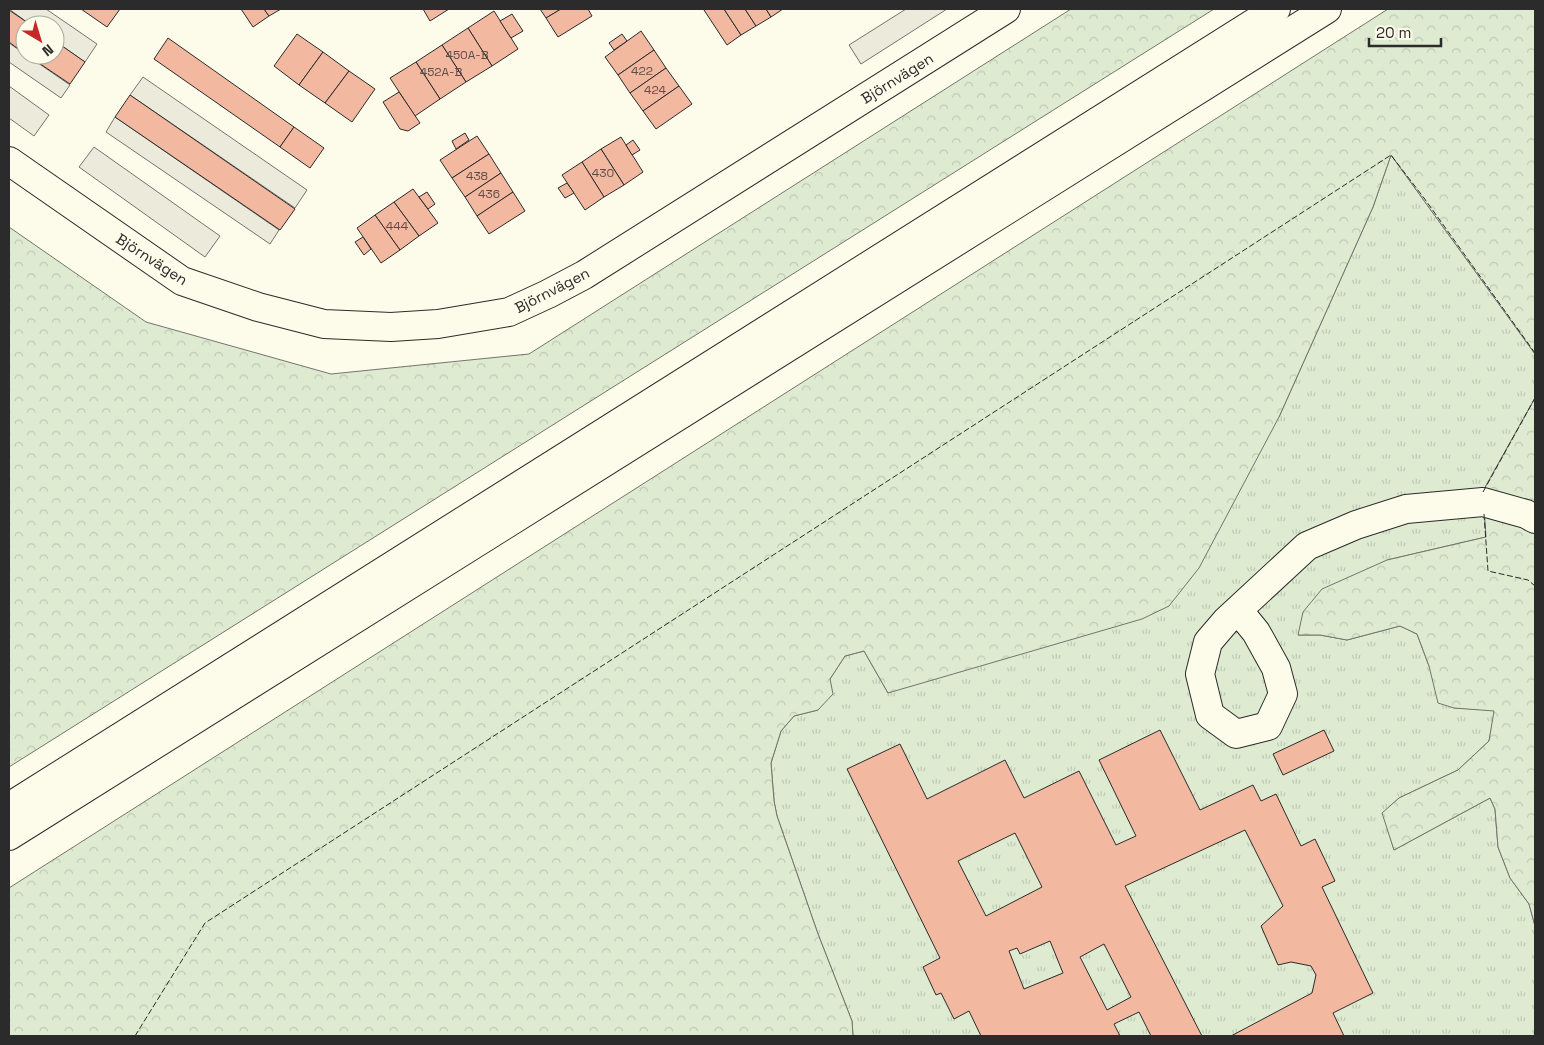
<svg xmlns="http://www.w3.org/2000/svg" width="1544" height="1045" font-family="'Space Grotesk',sans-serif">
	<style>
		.grass { fill: url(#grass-tufts); stroke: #74746e }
		.forest { fill: url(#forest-crowns); stroke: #74746e }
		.parking { fill: #eceadb; stroke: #74746e }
		.building { fill: #f2b8a0; stroke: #2b2b2b; fill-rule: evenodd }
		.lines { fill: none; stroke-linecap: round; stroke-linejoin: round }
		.minor-casing { stroke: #2b2b2b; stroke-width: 30 }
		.highway-casing { stroke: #2b2b2b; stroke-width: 30 }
		.minor { stroke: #fdfbea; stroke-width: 28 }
		.highway { stroke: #fdfbea; stroke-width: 28 }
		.fence { stroke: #2b2b2b; stroke-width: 1; stroke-dasharray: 6 2.5; stroke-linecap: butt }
		.labels { text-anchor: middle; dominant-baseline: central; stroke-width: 4; stroke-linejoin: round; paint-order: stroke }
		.number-label { font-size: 12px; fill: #5d4e48 }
		.street-label { font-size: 15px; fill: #2b2b2b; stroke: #fdfbea }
	</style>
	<defs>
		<pattern id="grass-tufts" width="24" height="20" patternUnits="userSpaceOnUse" patternTransform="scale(1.25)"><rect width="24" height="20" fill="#deebd1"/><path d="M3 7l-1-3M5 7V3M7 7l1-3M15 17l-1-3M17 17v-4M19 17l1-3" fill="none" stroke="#bfcab4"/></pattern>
		<pattern id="forest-crowns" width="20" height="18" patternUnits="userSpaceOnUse" patternTransform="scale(1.25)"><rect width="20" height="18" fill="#deebd1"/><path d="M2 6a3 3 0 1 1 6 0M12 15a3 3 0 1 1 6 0" fill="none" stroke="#bfcab4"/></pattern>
	</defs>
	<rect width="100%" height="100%" fill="#fdfbea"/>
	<path class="grass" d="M1391 155 1535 354V398L1483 491 1486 537 1387 560 1298 635H1320L1347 640 1400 626 1417 634 1429 666 1454 708 1495 710 1489 741 1458 770 1399 798 1383 813 1394 850 1490 798 1495 809 1498 847 1510 878 1529 904 1535 926V1036H853L852 1021 818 934 777 816 774 801 771 763 781 731 794 716 818 710 830 679 845 656 864 651 888 693 1279 417 1373 207Z"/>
	<g class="forest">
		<path d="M1071 9H1214L9 767V227L146 322 331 374 529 354Z"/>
		<path d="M1388 9H1535V354L1391 155 1373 207 1279 417 1199 568 1169 606 1142 619 888 693 864 651 845 656 830 679 833 694 818 710 794 716 781 731 771 763 774 801 777 816 818 934 852 1021 853 1036H9V888Z"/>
		<path d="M1535 398V926L1529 904 1510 878 1498 847 1495 809 1490 798 1394 850 1382 813 1399 798 1458 770 1489 741 1494 711 1454 708 1438 703 1429 666 1417 634 1400 626 1347 640 1320 635H1298L1303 612 1322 589 1387 560 1486 537 1483 491Z"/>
	</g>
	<g class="parking">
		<path d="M9 9H46L97 44 85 62 55 41V25H31Z"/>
		<path d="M906 9H947L861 64 849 45Z"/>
		<path d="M9 43 70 85 61 98 9 62Z"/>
		<path d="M143 77 307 190 295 208 130 95Z"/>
		<path d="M9 86 49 115 34 136 9 118Z"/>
		<path d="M115 117 279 230 270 244 106 132Z"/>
		<path d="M94 147 220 236 205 257 79 167Z"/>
	</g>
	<g class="building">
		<path d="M81 9H120L107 27Z"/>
		<path d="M241 9H264L269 16 253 27Z"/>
		<path d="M264 9H281L269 16Z"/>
		<path d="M423 9H449L430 21Z"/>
		<path d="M540 9H561L546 18Z"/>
		<path d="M561 9H588L592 16 558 37 546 18Z"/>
		<path d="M706 9H724L741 35 727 45 704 10Z"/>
		<path d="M724 9H745L756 26 741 35Z"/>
		<path d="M745 9H766L771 17 756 26Z"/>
		<path d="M766 9H783L771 17Z"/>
		<path d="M9 10 31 25H25V54L9 42Z"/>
		<path d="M494 11 518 49 492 66 468 28Z"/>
		<path d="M512 14 523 31 511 38 500 21Z"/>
		<path d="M468 28 492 66 466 82 442 45Z"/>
		<path d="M641 31 654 50 618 75 605 57Z"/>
		<path d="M297 34 323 52 299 85 274 66Z"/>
		<path d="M622 34 627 41 614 50 609 43Z"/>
		<path d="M168 38 294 127 280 147 154 59Z"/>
		<path d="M55 41 85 62 70 84 27 55H55Z"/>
		<path d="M442 45 466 82 440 99 416 62Z"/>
		<path d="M654 50 666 68 630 93 618 75Z"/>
		<path d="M323 52 349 71 325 103 299 85Z"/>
		<path d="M416 62 440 99 415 116 390 78Z"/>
		<path d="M666 68 679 86 643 111 630 93Z"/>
		<path d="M349 71 375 89 352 122 325 103Z"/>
		<path d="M679 86 692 104 656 129 643 111Z"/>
		<path d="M399 92 420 123 408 131 400 129 383 102Z"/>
		<path d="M130 95 295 209 280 230 115 117Z"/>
		<path d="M294 127 324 148 310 168 280 147Z"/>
		<path d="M465 133 469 140 456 149 452 141Z"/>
		<path d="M477 136 489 154 452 178 440 160Z"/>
		<path d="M621 137 643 172 624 185 601 149Z"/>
		<path d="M633 140 640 150 632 155 626 145Z"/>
		<path d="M601 149 624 185 604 197 582 162Z"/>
		<path d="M489 154 501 173 465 197 452 178Z"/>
		<path d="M582 162 604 197 585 210 562 175Z"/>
		<path d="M501 173 513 192 477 216 465 197Z"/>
		<path d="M567 183 574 193 565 198 558 188Z"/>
		<path d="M413 189 438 223 419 236 394 202Z"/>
		<path d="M427 192 435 204 428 209 419 197Z"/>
		<path d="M513 192 525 211 489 234 477 216Z"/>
		<path d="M394 202 419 236 400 250 375 215Z"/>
		<path d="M375 215 400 250 381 263 357 228Z"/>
		<path d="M363 237 371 249 364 255 355 242Z"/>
		<path d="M1160 730 1200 810 1253 785 1261 801 1276 794 1301 846 1315 839 1335 881 1322 887 1373 993 1333 1013 1344 1036H1231L1312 993 1316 975 1311 966 1291 962 1278 965 1261 926 1283 906 1245 830 1125 886 1202 1036H1151L1139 1012 1114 1024 1120 1036H981L969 1011 954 1019 941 993 936 995 923 967 940 958 847 769 900 744 927 799 1005 760 1024 798 1079 771 1116 845 1136 836 1099 760ZM1015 833 1042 887 986 916 958 861ZM1050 941 1063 973 1024 989 1009 951 1017 948 1020 954ZM1104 944 1131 997 1107 1010 1080 957Z"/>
		<path d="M1324 730 1334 751 1283 775 1273 754Z"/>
	</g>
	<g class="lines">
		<g class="minor-casing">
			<g id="minor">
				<path d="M9 161 182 281 258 307 324 324 391 327 438 324 509 312 548 294 584 275 1006 9"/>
				<path d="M1238 610 1256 632 1276 668 1283 694 1268 726 1236 734 1210 715 1200 674 1208 642 1226 621 1307 546 1356 525 1406 509 1483 502 1526 514 1535 519"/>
			</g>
		</g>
		<g class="highway-casing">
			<g id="highway">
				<path d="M9 807 1276 9"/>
				<path d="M9 836 1327 9"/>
			</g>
		</g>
		<use href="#minor" class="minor"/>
		<use href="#highway" class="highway"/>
		<g class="fence">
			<path d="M1483 492 1535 398"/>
			<path d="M1484 514 1488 571 1528 580 1535 586"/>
			<path d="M135 1036 205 923 1391 155 1424 198 1535 353"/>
		</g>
	</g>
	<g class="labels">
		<g class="number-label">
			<text x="467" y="55">450A-B</text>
			<text x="642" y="71">422</text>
			<text x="441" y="72">452A-B</text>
			<text x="655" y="90">424</text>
			<text x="603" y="173">430</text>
			<text x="477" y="176">438</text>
			<text x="489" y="194">436</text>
			<text x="397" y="226">444</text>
		</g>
		<g class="street-label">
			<text transform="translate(897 78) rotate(-32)">Björnvägen</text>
			<text transform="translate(152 259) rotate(33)">Björnvägen</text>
			<text transform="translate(552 290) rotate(-27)">Björnvägen</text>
		</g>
	</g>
	<rect width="1544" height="1045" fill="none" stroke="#2b2b2b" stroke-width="20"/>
	<g transform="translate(40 40) rotate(142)"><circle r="24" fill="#fdfbea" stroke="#a9a89e"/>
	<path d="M0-4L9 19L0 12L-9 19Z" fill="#c62828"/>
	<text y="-8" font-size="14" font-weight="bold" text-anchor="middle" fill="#2b2b2b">N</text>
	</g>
	<path d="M1369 38v8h72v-8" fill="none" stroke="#2b2b2b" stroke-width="2.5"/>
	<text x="1376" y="38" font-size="15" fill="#2b2b2b" stroke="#fdfbea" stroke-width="4" paint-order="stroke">20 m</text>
</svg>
